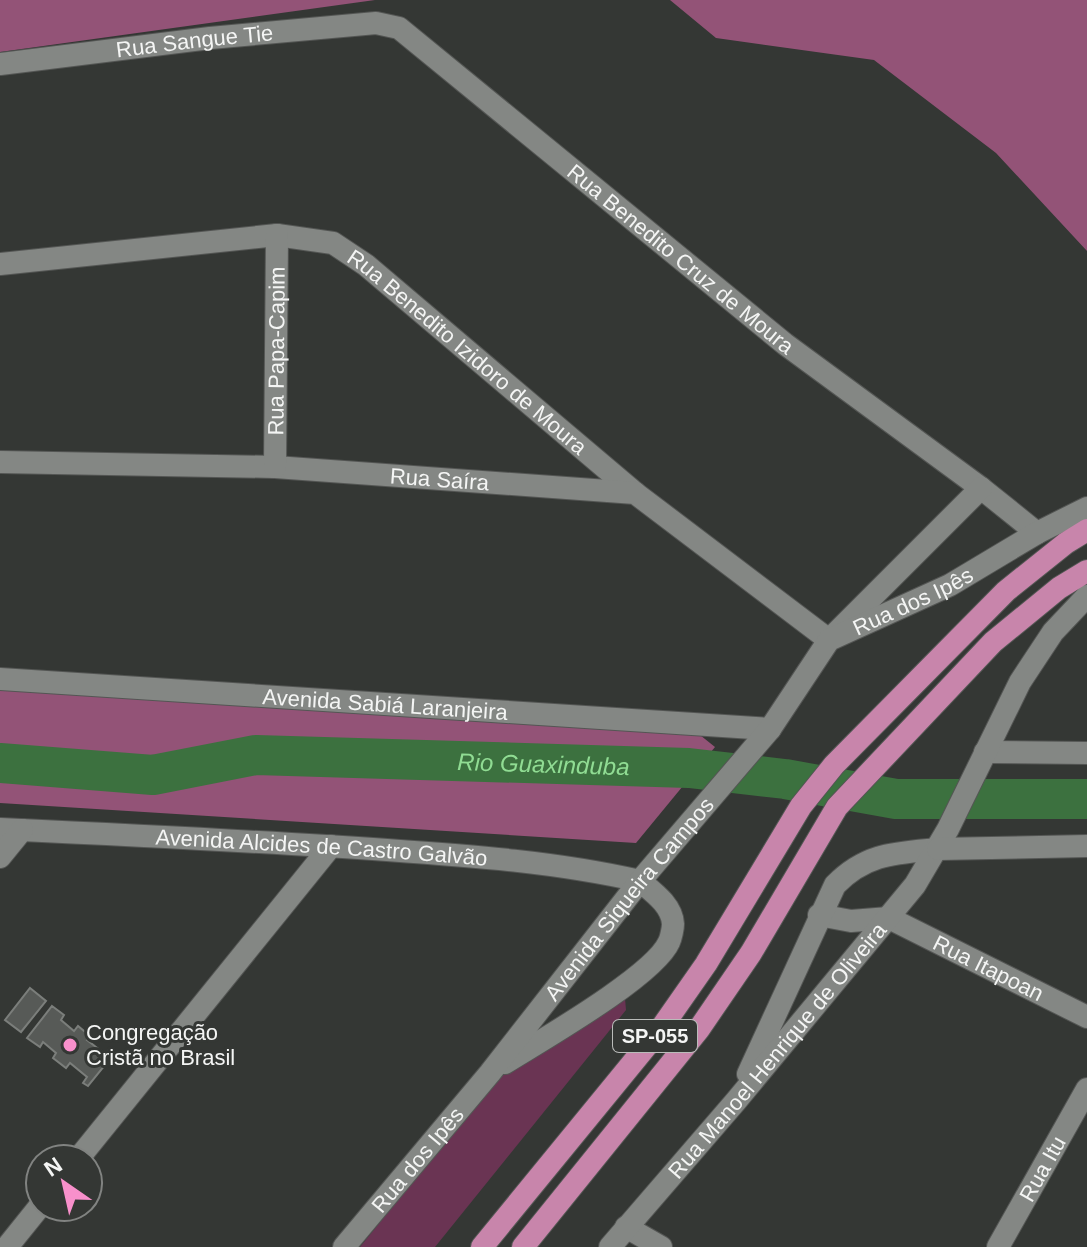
<svg xmlns="http://www.w3.org/2000/svg" width="1087" height="1247" font-family="Arial,sans-serif">
	<style>
		.green { fill: #6a3453 }
		.forest { fill: #935377 }
		.lines { fill: none; stroke-linecap: round; stroke-linejoin: round }
		.river { stroke: #3c713f; stroke-width: 40 }
		.building { fill: #575a57; stroke: #7b7e7b; stroke-width: 2 }
		.minor-casing { stroke: #545654; stroke-width: 24 }
		.tertiary-casing { stroke: #545654; stroke-width: 24 }
		.secondary-casing { stroke: #545654; stroke-width: 24 }
		.primary-casing { stroke: #545654; stroke-width: 24 }
		.minor { stroke: #848784; stroke-width: 22 }
		.tertiary { stroke: #848784; stroke-width: 22 }
		.secondary { stroke: #848784; stroke-width: 22 }
		.primary { stroke: #c885ab; stroke-width: 22 }
		.poi-dot { fill: #f890cb; stroke: #343734; stroke-width: 3 }
		.labels { text-anchor: middle; dominant-baseline: central; stroke-width: 6; stroke-linejoin: round; paint-order: stroke }
		.shield { fill: #343734; stroke: #babcba; stroke-width: 2 }
		.shield-label { font-size: 20px; font-weight: bold; fill: #f4f5f4 }
		.street-label { font-size: 22px; fill: #f4f5f4; stroke: #343734 }
		.poi-label { font-size: 22px; fill: #f4f5f4; stroke: #343734; text-anchor: start }
		.water-label { font-size: 24px; font-style: italic; fill: #90dc93; stroke: #343734 }
	</style>
	<rect width="100%" height="100%" fill="#343734"/>
	<path class="green" d="M625 998 626 1010 435 1247H360L495 1080Z"/>
	<g class="forest">
		<path d="M0 0H375L0 52Z"/>
		<path d="M670 0H1087V251L996 153 874 60 716 38Z"/>
		<path d="M0 689 695 731 715 747 636 843 0 803Z"/>
	</g>
	<g class="lines">
		<path class="river" id="s1" d="M0 763 153 775 256 755 689 768 785 779 896 799H1087"/>
	</g>
	<g class="building">
		<path d="M30 988 46 1001 21 1032 5 1020Z"/>
		<path d="M52 1006 64 1015 61 1020 74 1031 78 1026 90 1036 87 1040 105 1054 109 1050 114 1054 88 1086 83 1083 87 1077 70 1063 66 1068 53 1058 56 1053 43 1042 40 1047 27 1038Z"/>
	</g>
	<g class="lines">
		<g class="minor-casing">
			<g id="minor">
				<path id="s2" d="M0 64 210 38 376 23 399 28 785 344 981 488 1037 533"/>
				<path id="s3" d="M0 264 277 235 333 243 366 265 635 493"/>
				<path id="s4" d="M0 462 275 467 635 493 829 640 981 488"/>
				<path id="s5" d="M275 467 277 235"/>
				<path id="s6" d="M0 679 770 729"/>
				<path d="M985 752 1087 753"/>
				<path id="s7" d="M0 829C129 835 258 841 387 850 472 856 557 862 640 881"/>
				<path d="M0 857 22 830"/>
				<path d="M78 1159 331 846"/>
				<path d="M626 1227 661 1247"/>
				<path d="M7 1247 40 1206"/>
				<path id="s8" d="M998 1247 1087 1089"/>
			</g>
		</g>
		<g class="tertiary-casing">
			<g id="tertiary">
				<path id="s9" d="M819 915 851 921 889 918 1087 1017"/>
				<path d="M505 1063C540 1041 654 976 669 942 671 938 673 928 673 924 672 905 653 892 640 881"/>
				<path d="M748 1074 835 885C866 853 896 853 938 849"/>
				<path id="s10" d="M344 1247 490 1073 640 881 770 729 829 640 950 585 1037 533 1087 508"/>
				<path id="s11" d="M610 1247 736 1101 915 885 948 829 1020 682 1053 632 1087 596"/>
			</g>
		</g>
		<g class="secondary-casing">
			<path id="secondary" d="M938 849 1087 846"/>
		</g>
		<g class="primary-casing">
			<g id="primary">
				<path d="M482 1247 662 1027 706 964 801 806 834 765 1006 591 1066 543 1087 530"/>
				<path d="M523 1247 699 1029 751 953 837 807 993 642 1059 588 1087 571"/>
			</g>
		</g>
		<use href="#minor" class="minor"/>
		<use href="#tertiary" class="tertiary"/>
		<use href="#secondary" class="secondary"/>
		<use href="#primary" class="primary"/>
	</g>
	<circle class="poi-dot" cx="70" cy="1045" r="8"/>
	<g class="labels">
		<rect class="shield" x="613" y="1020" width="84" height="32" rx="6"/>
		<g class="shield-label">
			<text x="655" y="1036">SP-055</text>
		</g>
		<g class="street-label">
			<text stroke="none"><textPath href="#s2" startOffset="196">Rua Sangue Tie</textPath></text>
			<text stroke="none"><textPath href="#s2" startOffset="766">Rua Benedito Cruz de Moura</textPath></text>
			<text stroke="none"><textPath href="#s5" startOffset="116">Rua Papa-Capim</textPath></text>
			<text stroke="none"><textPath href="#s3" startOffset="508">Rua Benedito Izidoro de Moura</textPath></text>
			<text stroke="none"><textPath href="#s4" startOffset="440">Rua Saíra</textPath></text>
			<text stroke="none"><textPath href="#s10" startOffset="870">Rua dos Ipês</textPath></text>
			<text stroke="none"><textPath href="#s6" startOffset="386">Avenida Sabiá Laranjeira</textPath></text>
			<text stroke="none"><textPath href="#s7" startOffset="322">Avenida Alcides de Castro Galvão</textPath></text>
			<text stroke="none"><textPath href="#s10" startOffset="450">Avenida Siqueira Campos</textPath></text>
			<text stroke="none"><textPath href="#s9" startOffset="182">Rua Itapoan</textPath></text>
			<text stroke="none"><textPath href="#s11" startOffset="258">Rua Manoel Henrique de Oliveira</textPath></text>
			<text stroke="none"><textPath href="#s10" startOffset="114">Rua dos Ipês</textPath></text>
			<text stroke="none"><textPath href="#s8" startOffset="90">Rua Itu</textPath></text>
		</g>
		<g class="poi-label">
			<text x="86" y="1032">Congregação<tspan x="86" dy="25">Cristã no Brasil</tspan></text>
		</g>
		<g class="water-label">
			<text stroke="none"><textPath href="#s1" startOffset="546">Rio Guaxinduba</textPath></text>
		</g>
	</g>
	<g transform="translate(64 1183) rotate(326)"><circle r="38" fill="#343734" stroke="#818381" stroke-width="2"/>
	<path d="M0-6L14 30L0 20L-14 30Z" fill="#f890cb"/>
	<text y="-12" font-size="22" font-weight="bold" text-anchor="middle" fill="#f4f5f4">N</text>
	</g>
</svg>
